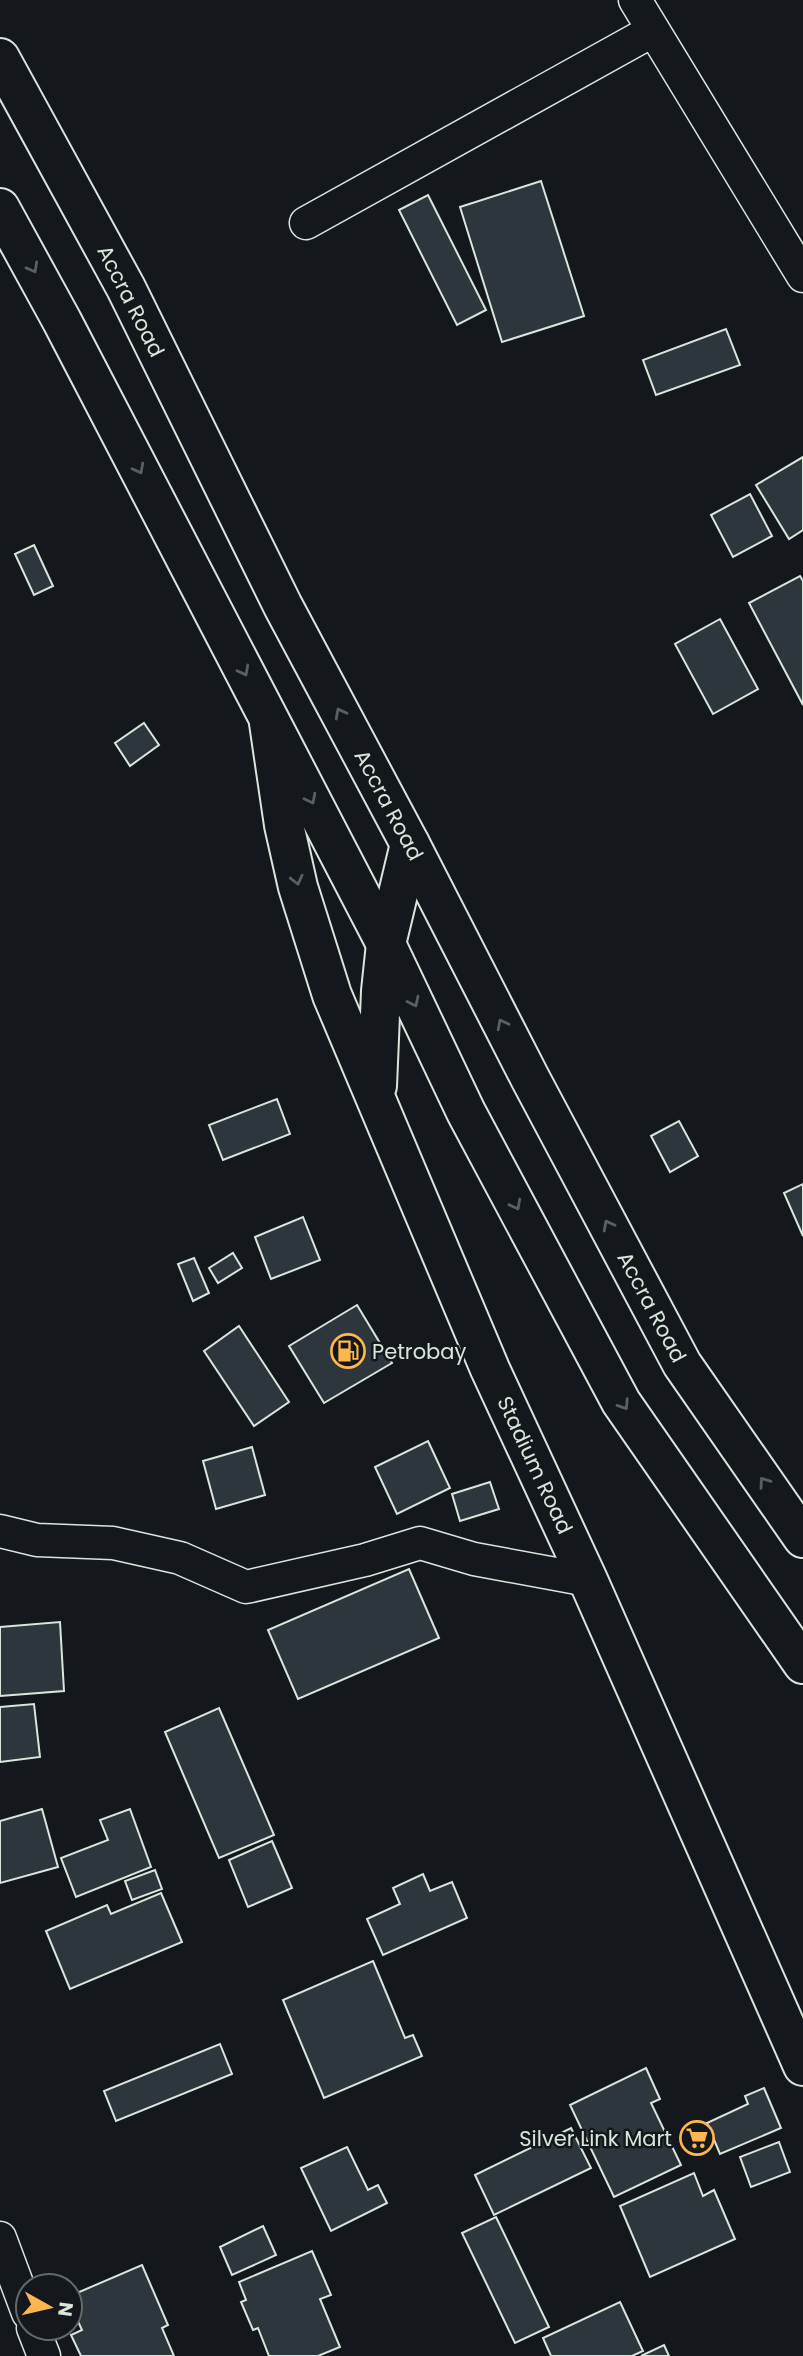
<svg xmlns="http://www.w3.org/2000/svg" width="803" height="2356" font-family="Poppins,sans-serif">
	<style>
		.building { fill: #2c363c; stroke: #d8e6dc; stroke-width: 2 }
		.lines { fill: none; stroke-linecap: round; stroke-linejoin: round }
		.street-casing { stroke: #d8e6dc; stroke-width: 35 }
		.secondary-casing { stroke: #d8e6dc; stroke-width: 42 }
		.primary-casing { stroke: #d8e6dc; stroke-width: 42 }
		.street { stroke: #14181c; stroke-width: 32 }
		.secondary { stroke: #14181c; stroke-width: 38 }
		.primary { stroke: #14181c; stroke-width: 38 }
		.oneway { stroke: #59605f }
		.labels { text-anchor: middle; dominant-baseline: central; stroke-width: 5; stroke-linejoin: round; paint-order: stroke }
		.street-label { font-size: 21px; fill: #d8e6dc; stroke: #14181c }
		.poi-label { font-size: 21px; fill: #d8e6dc; stroke: #14181c; text-anchor: start }
	</style>
	<rect width="100%" height="100%" fill="#14181c"/>
	<g class="building">
		<path d="M541 181 584 316 502 342 460 207Z"/>
		<path d="M428 195 486 310 457 325 399 210Z"/>
		<path d="M726 329 740 365 656 395 643 360Z"/>
		<path d="M803 457V530L789 539 756 485Z"/>
		<path d="M750 494 772 536 733 557 711 515Z"/>
		<path d="M34 545 53 586 34 595 15 554Z"/>
		<path d="M800 576 803 581V705L749 603Z"/>
		<path d="M720 619 758 689 713 714 675 644Z"/>
		<path d="M144 723 159 745 130 766 115 743Z"/>
		<path d="M277 1099 290 1134 223 1160 209 1125Z"/>
		<path d="M679 1121 698 1156 670 1172 651 1136Z"/>
		<path d="M803 1184V1236L784 1193Z"/>
		<path d="M303 1217 320 1260 271 1279 255 1237Z"/>
		<path d="M233 1253 242 1268 218 1283 209 1268Z"/>
		<path d="M194 1258 209 1293 193 1301 178 1264Z"/>
		<path d="M357 1305 392 1363 324 1403 289 1346Z"/>
		<path d="M239 1326 289 1402 254 1426 204 1351Z"/>
		<path d="M428 1441 450 1488 397 1514 375 1467Z"/>
		<path d="M252 1447 265 1495 216 1509 203 1461Z"/>
		<path d="M490 1482 499 1509 460 1521 452 1494Z"/>
		<path d="M409 1569 439 1638 298 1699 268 1630Z"/>
		<path d="M60 1622 64 1691 0 1696V1627Z"/>
		<path d="M34 1704 40 1757 0 1762V1707Z"/>
		<path d="M219 1708 274 1835 219 1858 165 1732Z"/>
		<path d="M42 1809 58 1867 0 1883V1821Z"/>
		<path d="M130 1809 151 1867 76 1897 61 1858 108 1840 100 1820Z"/>
		<path d="M272 1841 292 1888 248 1907 229 1860Z"/>
		<path d="M155 1870 162 1889 132 1900 125 1881Z"/>
		<path d="M423 1874 430 1891 452 1882 467 1918 383 1955 367 1919 400 1904 393 1888Z"/>
		<path d="M161 1893 182 1942 70 1989 46 1931 107 1905 111 1914Z"/>
		<path d="M373 1961 405 2038 413 2035 422 2056 324 2098 283 2000Z"/>
		<path d="M220 2044 232 2074 116 2121 104 2091Z"/>
		<path d="M646 2068 660 2099 651 2103 681 2165 614 2197 570 2105Z"/>
		<path d="M764 2088 781 2128 720 2154 707 2123 748 2104 745 2096Z"/>
		<path d="M571 2128 591 2168 494 2215 475 2175Z"/>
		<path d="M779 2142 790 2172 751 2187 740 2157Z"/>
		<path d="M347 2147 368 2190 378 2185 387 2203 331 2231 301 2168Z"/>
		<path d="M694 2173 703 2196 714 2190 735 2239 650 2277 620 2206Z"/>
		<path d="M496 2217 549 2327 515 2343 462 2233Z"/>
		<path d="M263 2226 276 2255 232 2275 220 2247Z"/>
		<path d="M312 2251 331 2295 320 2299 340 2347 318 2356H269L258 2328 253 2330 241 2302 246 2300 239 2282Z"/>
		<path d="M142 2265 168 2325 162 2328 174 2356H81L71 2335 82 2330 70 2304V2296Z"/>
		<path d="M620 2302 643 2351 632 2356H551L543 2338Z"/>
		<path d="M664 2345 669 2356H641Z"/>
	</g>
	<g class="lines">
		<g class="street-casing">
			<g id="street">
				<path d="M635 0 803 276"/>
				<path d="M306 223 652 31"/>
				<path d="M0 1531 37 1540 113 1543 180 1558 246 1587 365 1560 420 1543 474 1559 588 1580"/>
				<path d="M0 2238 28 2313"/>
				<path d="M33 2328 44 2356"/>
			</g>
		</g>
		<g class="secondary-casing">
			<g id="secondary">
				<path d="M269 723 284 825 298 887 332 995 490 1369 588 1580 803 2066"/>
				<path d="M377 1086 381 991 386 944 410 844"/>
			</g>
		</g>
		<g class="primary-casing">
			<g id="primary">
				<path d="M0 58 126 288 283 606 410 844 530 1078 682 1364 803 1538"/>
				<path d="M0 208 62 321 268 717 386 944 466 1112 621 1402 803 1664"/>
			</g>
		</g>
		<use href="#street" class="street"/>
		<use href="#secondary" class="secondary"/>
		<use href="#primary" class="primary"/>
	</g>
	<defs><path id="oneway-chevron" d="M-2-3.5L2.5 0L-2 3.5" fill="none" stroke-width="1.6" stroke-linecap="round" stroke-linejoin="round" transform="scale(1.75)"/></defs>
	<g class="oneway">
		<use href="#oneway-chevron" transform="translate(33 268) rotate(61)"/>
		<use href="#oneway-chevron" transform="translate(139 469) rotate(62)"/>
		<use href="#oneway-chevron" transform="translate(244 671) rotate(62)"/>
		<use href="#oneway-chevron" transform="translate(340 713) rotate(-118)"/>
		<use href="#oneway-chevron" transform="translate(311 799) rotate(63)"/>
		<use href="#oneway-chevron" transform="translate(297 880) rotate(76)"/>
		<use href="#oneway-chevron" transform="translate(414 1002) rotate(64)"/>
		<use href="#oneway-chevron" transform="translate(502 1024) rotate(-117)"/>
		<use href="#oneway-chevron" transform="translate(516 1205) rotate(62)"/>
		<use href="#oneway-chevron" transform="translate(608 1225) rotate(-118)"/>
		<use href="#oneway-chevron" transform="translate(624 1405) rotate(57)"/>
		<use href="#oneway-chevron" transform="translate(764 1482) rotate(-125)"/>
	</g>
	<defs>
		<g id="fuel-ring" transform="scale(1.75)"><circle r="9.5" fill="#14181c" stroke="#ffb74d" stroke-width="1.5"/><path d="M-5.5-6h7V0h2V4h1.3V-2.5L3-4.5l.8-.8L6-3V5H2.5V1h-1V6h-7ZM-4.2-4.7v3.2H.2V-4.7Z" fill="#ffb74d"/></g>
		<g id="supermarket-ring" transform="scale(1.75)"><circle r="9.5" fill="#14181c" stroke="#ffb74d" stroke-width="1.5"/><path d="M-6-5.5h2.5l.6 2H6L4.5 2H-2.5L-4.4-4H-6ZM-1.5 3.2a1.3 1.3 0 1 0 .1 0ZM3 3.2a1.3 1.3 0 1 0 .1 0Z" fill="#ffb74d"/></g>
	</defs>
	<g fill-rule="evenodd">
		<use href="#fuel-ring" x="348" y="1351"/>
		<use href="#supermarket-ring" x="697" y="2138"/>
	</g>
	<g class="labels">
		<g class="street-label">
			<text transform="translate(131 301) rotate(63)">Accra Road</text>
			<text transform="translate(389 805) rotate(62)">Accra Road</text>
			<text transform="translate(652 1307) rotate(62)">Accra Road</text>
			<text transform="translate(535 1465) rotate(65)">Stadium Road</text>
		</g>
		<g class="poi-label">
			<text x="372" y="1351">Petrobay</text>
			<text x="672" y="2138" text-anchor="end">Silver Link Mart</text>
		</g>
	</g>
	<g transform="translate(49 2307) rotate(98)"><circle r="33" fill="#14181c" stroke="#626a69" stroke-width="2"/>
	<path d="M0-5L12 26L0 18L-12 26Z" fill="#ffb74d"/>
	<text y="-10" font-size="19" font-weight="bold" text-anchor="middle" fill="#d8e6dc">N</text>
	</g>
</svg>
